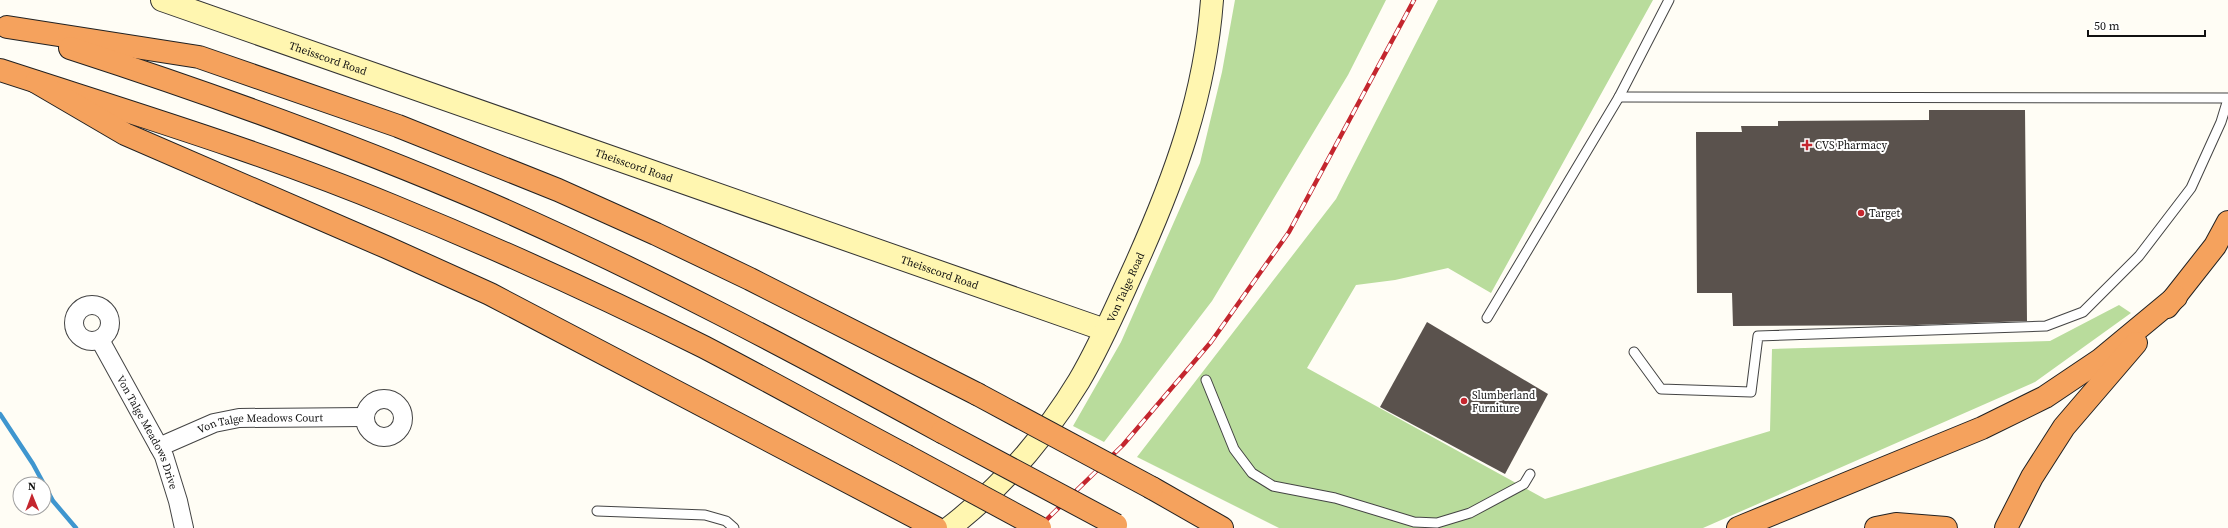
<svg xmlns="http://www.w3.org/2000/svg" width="2228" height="528" font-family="'Source Serif 4',serif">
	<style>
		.forest { fill: #b9dc9c }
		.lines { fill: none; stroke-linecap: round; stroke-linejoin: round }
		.stream { stroke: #3f96cf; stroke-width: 4.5 }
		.building { fill: #5a524d }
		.lane-casing { stroke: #444; stroke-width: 11 }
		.street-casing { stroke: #444; stroke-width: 20 }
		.secondary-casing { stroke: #333; stroke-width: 24 }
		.highway-casing { stroke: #222; stroke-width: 24 }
		.lane { stroke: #fff; stroke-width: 9 }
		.street { stroke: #fff; stroke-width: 18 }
		.secondary { stroke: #fff6b0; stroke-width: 22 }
		.highway { stroke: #f5a25d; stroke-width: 22 }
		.rail-casing { stroke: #c4262e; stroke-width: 4.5 }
		.rail { stroke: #fff; stroke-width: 3; stroke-dasharray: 9; stroke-linecap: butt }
		.highway-bridge-casing { stroke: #222; stroke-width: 24; stroke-linecap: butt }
		.highway-bridge { stroke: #f5a25d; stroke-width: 22 }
		.poi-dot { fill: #c4262e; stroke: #fff; stroke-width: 1.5 }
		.labels { text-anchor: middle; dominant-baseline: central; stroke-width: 4; stroke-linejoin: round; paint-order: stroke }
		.street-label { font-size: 11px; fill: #111; stroke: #fff }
		.poi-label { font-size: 11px; fill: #111; stroke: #fff; text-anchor: start }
	</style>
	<rect width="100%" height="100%" fill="#fffdf5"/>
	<g class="forest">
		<path d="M1235 0H1386L1348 75 1212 301 1104 442 1073 426 1121 342 1200 163 1222 72Z"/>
		<path d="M1438 0H1653L1491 293 1448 268 1395 280 1356 285 1307 368 1545 499 1770 431 1772 349 2050 341 2119 305 2131 313 2035 382 1703 528H1279L1137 457 1336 199Z"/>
	</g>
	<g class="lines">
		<path class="stream" d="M0 414 33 464 53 501 76 528"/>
	</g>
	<g class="building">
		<path d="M1929 110H2025L2027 321 1915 325 1733 326 1732 293H1697L1696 132H1742L1741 126H1778V121L1929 120Z"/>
		<path d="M1427 322 1548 394 1505 474 1380 407Z"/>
	</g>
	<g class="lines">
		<g class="lane-casing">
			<g id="lane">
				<path d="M1619 97 2228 98"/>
				<path d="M1487 318 1619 97 1669 0"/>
				<path d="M1634 352 1661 389 1751 392 1758 336 2046 326 2083 312 2139 256 2191 188 2221 122 2228 99"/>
				<path d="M1206 380 1234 449 1252 473 1273 486 1335 498 1414 522 1437 523 1470 513 1524 484 1530 474"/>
				<path d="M597 511 705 515 726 521 734 528"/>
			</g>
		</g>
		<g class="street-casing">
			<g id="street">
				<circle cx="92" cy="323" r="18"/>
				<path id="s1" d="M100 340 164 456 178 501 184 528"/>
				<circle cx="384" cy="418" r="19"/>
				<path id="s2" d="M159 447 214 423 239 418 364 417"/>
			</g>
		</g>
		<g class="secondary-casing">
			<g id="secondary">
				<path id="s3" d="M162 0 1105 330"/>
				<path id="s4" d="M949 528C1001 488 1045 437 1079 381 1101 344 1118 303 1136 264 1175 177 1205 96 1212 0"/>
			</g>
		</g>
		<g class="highway-casing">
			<g id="highway">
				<path d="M7 27 199 57 398 126 558 190 656 234 750 279 977 394"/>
				<path d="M70 48C212 94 351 144 488 203 644 271 794 351 942 432"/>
				<path d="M0 70C132 113 265 153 393 206 498 249 602 296 704 347 771 382 837 419 905 455"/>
				<path d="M36 82 125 134 386 247 490 294 936 528"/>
				<path d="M2167 307 2215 246 2228 222"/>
				<path d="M1152 488 1222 528"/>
				<path d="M1738 528 1982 428 2045 397 2100 360 2176 297"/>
				<path d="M1876 528 1896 524 1946 528"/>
				<path d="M2006 528 2032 477 2064 427 2136 343"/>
			</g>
		</g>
		<use href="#lane" class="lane"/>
		<use href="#street" class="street"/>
		<use href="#secondary" class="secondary"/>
		<use href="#highway" class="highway"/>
		<g class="rail-casing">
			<path id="rail" d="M1038 528 1123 445 1211 342 1289 232 1414 0"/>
		</g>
		<use href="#rail" class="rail"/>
		<g class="highway-bridge-casing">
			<g id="highway-bridge">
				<path d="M977 394 1152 488"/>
				<path d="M942 432 1116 525"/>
				<path d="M905 455 1040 528"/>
			</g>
		</g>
		<use href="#highway-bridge" class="highway-bridge"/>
	</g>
	<g class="poi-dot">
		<path d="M1805 139h4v4h4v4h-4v4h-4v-4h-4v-4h4z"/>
		<circle cx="1861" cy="213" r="4"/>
		<circle cx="1464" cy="401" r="4"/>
	</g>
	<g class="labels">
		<g class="street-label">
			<text stroke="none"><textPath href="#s3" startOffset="176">Theisscord Road</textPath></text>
			<text stroke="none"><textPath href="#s3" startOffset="500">Theisscord Road</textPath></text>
			<text stroke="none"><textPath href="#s3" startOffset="824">Theisscord Road</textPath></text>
			<text stroke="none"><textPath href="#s4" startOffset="302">Von Talge Road</textPath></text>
			<text stroke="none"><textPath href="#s2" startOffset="106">Von Talge Meadows Court</textPath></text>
			<text stroke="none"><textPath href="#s1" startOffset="104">Von Talge Meadows Drive</textPath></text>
		</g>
		<g class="poi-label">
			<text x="1815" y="145">CVS Pharmacy</text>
			<text x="1869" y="213">Target</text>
			<text x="1472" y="395">Slumberland<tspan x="1472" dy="13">Furniture</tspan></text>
		</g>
	</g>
	<g transform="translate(32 496) rotate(359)"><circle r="19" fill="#ffffff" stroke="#a0a0a0"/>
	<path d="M0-3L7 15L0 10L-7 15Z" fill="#c4262e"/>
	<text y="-6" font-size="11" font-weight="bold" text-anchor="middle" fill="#111111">N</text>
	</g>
	<path d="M2088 30v6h117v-6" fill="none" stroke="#111111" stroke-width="2"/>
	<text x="2094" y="30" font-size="12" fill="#111111" stroke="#ffffff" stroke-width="3" paint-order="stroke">50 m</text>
</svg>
